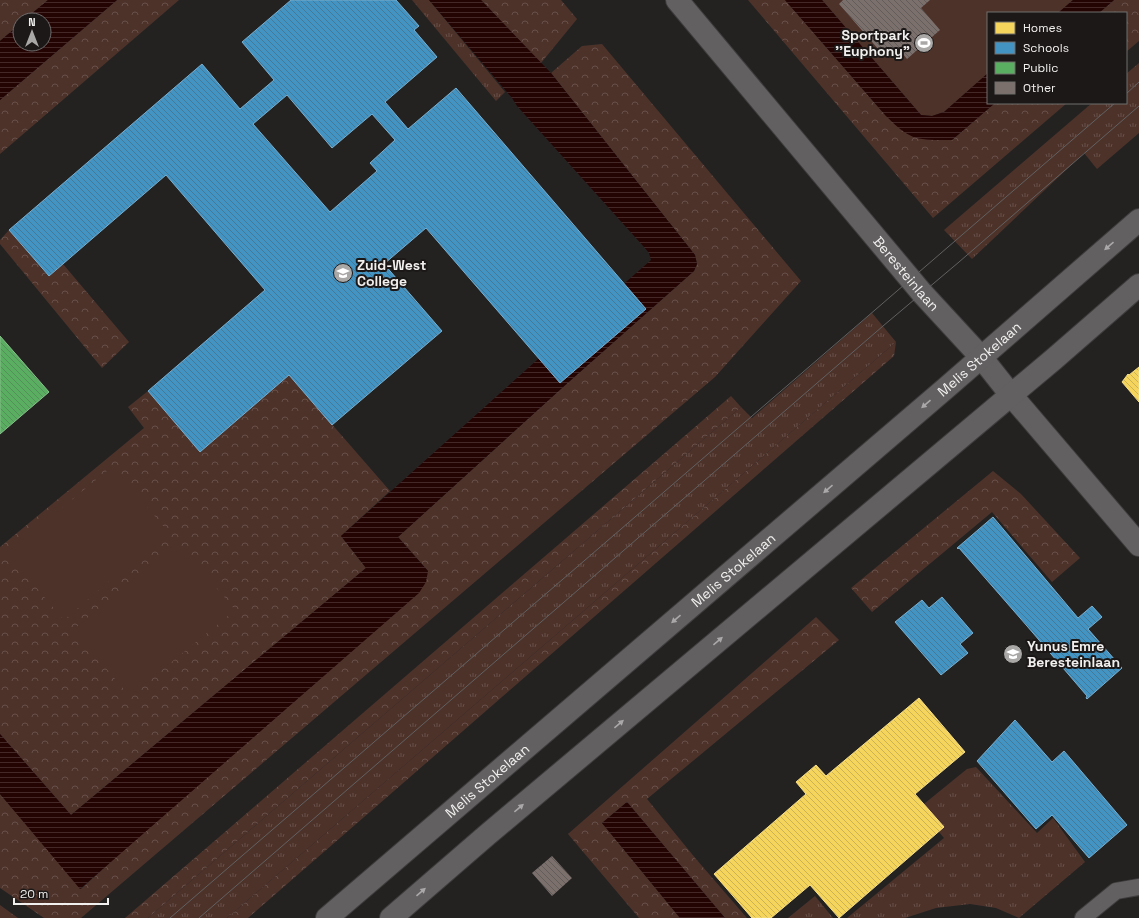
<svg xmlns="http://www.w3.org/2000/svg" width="1139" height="918" font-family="'Space Grotesk',sans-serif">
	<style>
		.grass { fill: url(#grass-tufts) }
		.forest { fill: url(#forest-crowns) }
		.garden { fill: #4d322a }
		.water { fill: url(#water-rules) }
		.homes { fill: url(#homes-back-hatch); stroke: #f5dd88 }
		.schools { fill: url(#schools-back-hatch); stroke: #78afd0; fill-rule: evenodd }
		.public { fill: url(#public-back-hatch); stroke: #88c28c }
		.building { fill: url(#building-back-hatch) }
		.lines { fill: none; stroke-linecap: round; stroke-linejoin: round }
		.lane-casing { stroke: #3e3c3c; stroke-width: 18 }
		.street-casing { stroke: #3e3c3c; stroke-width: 24 }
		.secondary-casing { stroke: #3e3c3c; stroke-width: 24 }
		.lane { stroke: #626060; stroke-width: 16 }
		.street { stroke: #626060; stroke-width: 22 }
		.secondary { stroke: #626060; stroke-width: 22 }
		.tram { stroke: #626161; stroke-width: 1 }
		.oneway { fill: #aaa8a8 }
		.labels { text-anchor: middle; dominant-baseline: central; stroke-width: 4; stroke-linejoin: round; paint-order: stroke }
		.poi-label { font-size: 14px; font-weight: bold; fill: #f2efef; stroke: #1b1817; text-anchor: start }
		.street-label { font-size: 14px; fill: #f2efef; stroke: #1b1817 }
	</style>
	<defs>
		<pattern id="grass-tufts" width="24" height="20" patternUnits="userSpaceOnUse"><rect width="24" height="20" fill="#4d322a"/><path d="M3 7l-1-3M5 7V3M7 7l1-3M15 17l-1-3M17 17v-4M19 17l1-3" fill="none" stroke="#675049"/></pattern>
		<pattern id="forest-crowns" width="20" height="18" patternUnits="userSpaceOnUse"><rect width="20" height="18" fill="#4d322a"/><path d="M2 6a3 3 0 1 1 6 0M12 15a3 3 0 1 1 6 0" fill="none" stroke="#675049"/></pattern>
		<pattern id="water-rules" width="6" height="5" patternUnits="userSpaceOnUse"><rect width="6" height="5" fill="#240303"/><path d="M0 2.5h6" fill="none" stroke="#442828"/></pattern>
		<pattern id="homes-back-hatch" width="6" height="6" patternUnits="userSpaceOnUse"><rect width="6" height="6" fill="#f6d55c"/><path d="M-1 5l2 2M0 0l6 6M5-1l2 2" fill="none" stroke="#cbb257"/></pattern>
		<pattern id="schools-back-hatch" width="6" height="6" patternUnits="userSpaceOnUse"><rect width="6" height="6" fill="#4393c3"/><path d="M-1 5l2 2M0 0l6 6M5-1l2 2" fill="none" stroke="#457998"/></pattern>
		<pattern id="public-back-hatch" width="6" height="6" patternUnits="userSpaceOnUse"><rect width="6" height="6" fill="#5aae61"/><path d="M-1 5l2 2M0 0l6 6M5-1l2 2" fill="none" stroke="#558f5a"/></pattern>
		<pattern id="building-back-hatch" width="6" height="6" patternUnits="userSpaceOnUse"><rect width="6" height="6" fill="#7c706d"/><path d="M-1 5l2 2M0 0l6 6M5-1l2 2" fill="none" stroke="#625c5a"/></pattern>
	</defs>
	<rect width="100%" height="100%" fill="#232221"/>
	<g class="grass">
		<path d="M412 0H429L505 92 496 101Z"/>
		<path d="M1139 63V133L1097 169 1084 153 972 259 944 230 1092 103H1126V74Z"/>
		<path d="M872 313 896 342 227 918H148L741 407 752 418Z"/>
		<path d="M976 767 1037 833 1053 818 1085 862 1019 918 996 908 970 904 936 908 905 918H847L944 838 919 808 967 769Z"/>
		<path d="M815 896 833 918H788Z"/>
	</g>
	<g class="forest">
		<path d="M0 0H48L24 20H20V24L0 41Z"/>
		<path d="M117 0H179L0 154V100Z"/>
		<path d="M481 0H561L577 19 541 63Z"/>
		<path d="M748 0H785L886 116 952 140 995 103H1067L933 218Z"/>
		<path d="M1114 0H1139V41L1126 52V13H1099Z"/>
		<path d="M602 44 801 281 715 377 81 918H44L0 888V794L81 889 428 571 398 537 562 388 694 271 697 264 695 255 551 73 582 46Z"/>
		<path d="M9 230 48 276 63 264 129 342 102 368 0 244V240Z"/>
		<path d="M896 342 894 356 248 918H227Z"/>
		<path d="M289 375 390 491 341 536 366 568 71 815 0 734V547L144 428 128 407 148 391 200 452Z"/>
		<path d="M731 396 741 407 148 918H125Z"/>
		<path d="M993 471 1021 494 1080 558 1052 582 992 512 872 612 851 588Z"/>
		<path d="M816 617 839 640 647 799 696 859 747 918H725L627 802 602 823 680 918H639L568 834Z"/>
		<path d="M0 905 18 918H0Z"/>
	</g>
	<g class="garden">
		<path d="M822 0H1073L1058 13H988V73L944 112 932 116 921 115Z"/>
		<path d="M113 466 167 531 64 620 7 553Z"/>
		<path d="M178 542 235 610 130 696 73 630Z"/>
	</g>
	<g class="water">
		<path d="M48 0H117L0 100V41L20 24V44H44V20H24Z"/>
		<path d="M429 0H481L551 73 695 255 697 264 694 271 562 388 398 537 428 571 426 582 419 593 80 889 0 794V734L71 815 366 568 341 536 537 360 651 260 649 253 644 247 517 106 512 98Z"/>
		<path d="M785 0H822L921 115 932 116 944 112 988 73V103H995L952 140C916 140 911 141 886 116Z"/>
		<path d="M1073 0H1114L1099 13H1058Z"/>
		<path d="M627 802 725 918H680L602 823Z"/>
	</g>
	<g class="homes">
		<path d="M1139 367V402L1122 382 1128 374 1129 375Z"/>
		<path d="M919 698 965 752 915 794 944 827 839 918 810 885 771 918H752L714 874 806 794 796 782 816 765 826 776Z"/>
	</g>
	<g class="schools">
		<path d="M291 0H396L419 26 414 30 437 57 385 102 408 129 456 88 646 309 560 383 426 228 384 264 442 331 332 425 289 375 200 452 148 391 265 290 166 175 49 276 9 230 202 64 240 109 274 80 242 42ZM287 95 332 148 372 114 395 140 370 163 377 171 330 212 253 124Z"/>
		<path d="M993 517 1078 618 1092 606 1102 617 1088 629 1122 668 1087 699 1086 698 1087 696 1027 626 959 548 958 549 957 548Z"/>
		<path d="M942 597 973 633 960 644 968 653 941 675 895 622 922 600 929 608Z"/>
		<path d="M1015 720 1052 762 1064 751 1127 825 1089 858 1052 815 1036 829 977 761Z"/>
	</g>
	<path class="public" d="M0 336 49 392 0 434Z"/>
	<g class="building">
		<path d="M843 0H930L921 8 940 30 907 59 898 48 886 58 839 4Z"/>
		<path d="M552 856 572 878 552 896 532 873Z"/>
	</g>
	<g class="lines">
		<g class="lane-casing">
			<path id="lane" d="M1083 918 1116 891 1139 887"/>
		</g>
		<g class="street-casing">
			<g id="street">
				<path id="s1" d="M677 0 922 293 981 357 1011 395 1139 545"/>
			</g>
		</g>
		<g class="secondary-casing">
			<g id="secondary">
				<path id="s2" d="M327 918 946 388 1139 220"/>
				<path d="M391 918 487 835 1054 359 1139 285"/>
			</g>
		</g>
		<use href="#lane" class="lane"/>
		<use href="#street" class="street"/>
		<use href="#secondary" class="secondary"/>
		<g class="tram">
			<path d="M1126 94 1139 82"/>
			<path d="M170 918 1115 103"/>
			<path d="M199 918 883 326 959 262 1139 106"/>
		</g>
	</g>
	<defs><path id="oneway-solid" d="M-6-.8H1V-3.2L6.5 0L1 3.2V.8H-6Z"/></defs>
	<g class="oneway">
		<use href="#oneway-solid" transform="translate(1109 246) rotate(139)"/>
		<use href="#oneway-solid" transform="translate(926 404) rotate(139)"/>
		<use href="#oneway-solid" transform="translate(828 489) rotate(139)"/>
		<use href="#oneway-solid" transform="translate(676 619) rotate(139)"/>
		<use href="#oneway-solid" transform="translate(718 641) rotate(-40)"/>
		<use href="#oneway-solid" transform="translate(619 724) rotate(-40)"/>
		<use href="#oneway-solid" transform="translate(519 808) rotate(-40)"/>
		<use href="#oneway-solid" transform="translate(421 892) rotate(-41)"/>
	</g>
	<defs>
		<g id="stadium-disc" transform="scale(1)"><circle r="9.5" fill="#aaa7a7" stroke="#1b1817"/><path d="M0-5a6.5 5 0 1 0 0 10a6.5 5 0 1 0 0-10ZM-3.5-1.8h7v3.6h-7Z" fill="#fff"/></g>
		<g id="school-disc" transform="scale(1)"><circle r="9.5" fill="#aaa7a7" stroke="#1b1817"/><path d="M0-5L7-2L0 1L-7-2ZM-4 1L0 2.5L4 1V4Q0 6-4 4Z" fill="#fff"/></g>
	</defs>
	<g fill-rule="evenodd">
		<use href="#stadium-disc" x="924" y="43"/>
		<use href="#school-disc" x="343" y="273"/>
		<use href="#school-disc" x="1013" y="654"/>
	</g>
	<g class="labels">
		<g class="poi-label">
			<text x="910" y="35" text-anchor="end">Sportpark<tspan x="910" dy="16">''Euphony"</tspan></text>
			<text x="357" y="265">Zuid-West<tspan x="357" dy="16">College</tspan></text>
			<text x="1027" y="646">Yunus Emre<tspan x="1027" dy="16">Beresteinlaan</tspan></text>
		</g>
		<g class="street-label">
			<text stroke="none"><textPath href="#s1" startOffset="357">Beresteinlaan</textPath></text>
			<text stroke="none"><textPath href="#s2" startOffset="859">Melis Stokelaan</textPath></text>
			<text stroke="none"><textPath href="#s2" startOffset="535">Melis Stokelaan</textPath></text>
			<text stroke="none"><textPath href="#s2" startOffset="211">Melis Stokelaan</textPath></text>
		</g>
	</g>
	<rect x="987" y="12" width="140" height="92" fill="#1b1817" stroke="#716e6d"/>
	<rect x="995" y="22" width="20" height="12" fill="#f6d55c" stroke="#716e6d"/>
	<text x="1023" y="32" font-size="12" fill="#f2efef">Homes</text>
	<rect x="995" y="42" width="20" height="12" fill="#4393c3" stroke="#716e6d"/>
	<text x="1023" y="52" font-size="12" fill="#f2efef">Schools</text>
	<rect x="995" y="62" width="20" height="12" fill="#5aae61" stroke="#716e6d"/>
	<text x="1023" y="72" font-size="12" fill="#f2efef">Public</text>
	<rect x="995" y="82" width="20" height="12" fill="#7c706d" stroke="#716e6d"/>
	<text x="1023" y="92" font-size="12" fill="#f2efef">Other</text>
	<g transform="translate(32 32)"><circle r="19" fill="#1b1817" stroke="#716e6d"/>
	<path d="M0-3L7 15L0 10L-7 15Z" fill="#aaa7a7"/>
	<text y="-6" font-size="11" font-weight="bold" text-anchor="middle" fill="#f2efef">N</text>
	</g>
	<path d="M14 898v6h94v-6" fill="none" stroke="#f2efef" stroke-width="2"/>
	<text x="20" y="898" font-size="12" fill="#f2efef" stroke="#1b1817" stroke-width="3" paint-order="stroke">20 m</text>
</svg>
